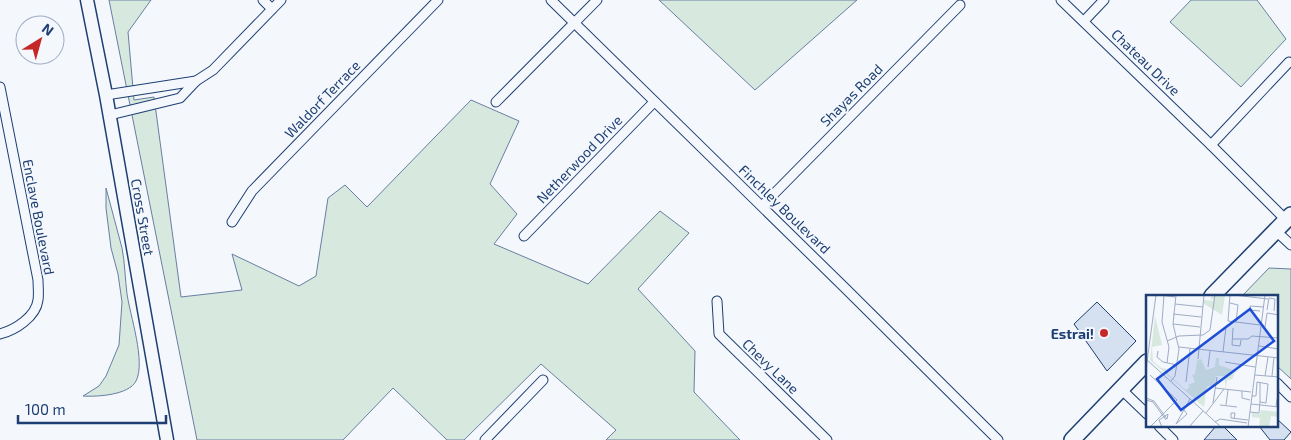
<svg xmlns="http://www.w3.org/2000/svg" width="1291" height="440" font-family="'Exo 2',sans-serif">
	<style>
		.green { fill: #d7e8df; stroke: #687fa3 }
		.building { fill: #d5e0f0; stroke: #1d3f73 }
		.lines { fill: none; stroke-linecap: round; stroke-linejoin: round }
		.minor-casing { stroke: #1d3f73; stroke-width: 11 }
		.secondary-casing { stroke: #1d3f73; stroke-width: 15 }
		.trunk-casing { stroke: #1d3f73; stroke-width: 18 }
		.minor { stroke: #f4f7fb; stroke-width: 9 }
		.secondary { stroke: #f4f7fb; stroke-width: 12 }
		.trunk { stroke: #f4f7fb; stroke-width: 15 }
		.poi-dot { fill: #c62828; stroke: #f4f7fb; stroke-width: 2 }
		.labels { text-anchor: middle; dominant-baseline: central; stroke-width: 4; stroke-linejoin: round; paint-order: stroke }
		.street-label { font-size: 14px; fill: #1d3f73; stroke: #f4f7fb }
		.poi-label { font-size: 14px; font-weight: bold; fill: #1d3f73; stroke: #f4f7fb; text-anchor: end }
		.inset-road { fill: none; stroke: #9eadc5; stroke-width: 1 }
		.view { fill: #1d4ed8; fill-opacity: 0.15; stroke: #1d4ed8; stroke-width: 2.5 }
		.inset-edge { fill: none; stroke: #1d3f73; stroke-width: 2.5 }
	</style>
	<rect width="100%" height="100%" fill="#f4f7fb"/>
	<g class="green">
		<path d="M109 0H151L128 32 134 100 154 97 181 297 242 290 232 254 299 286 316 276 328 198 345 185 367 207 471 100 519 121 490 184 517 214 494 244 588 284 660 211 689 233 638 289 695 351 694 392 740 440H606L616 430 541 364 464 440H447L393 388 343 440H197Z"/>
		<path d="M659 0H857L755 90Z"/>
		<path d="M1191 0H1257L1286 39 1241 87 1170 22Z"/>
		<path d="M106 188C111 208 117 228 122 248 125 263 125 279 127 294 130 315 146 362 136 381 129 395 97 397 83 396L99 386 106 376 119 345 122 302 118 274 111 248 106 208Z"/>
		<path d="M1269 268 1291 269V379L1277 366V296H1242Z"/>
	</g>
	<g class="building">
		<path d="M1097 302 1136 341 1107 371 1074 324Z"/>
		<path d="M1277 419 1291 432 1284 440H1270L1259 426 1257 428 1256 426H1277Z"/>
		<path d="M1216 426H1223L1237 440H1204Z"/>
	</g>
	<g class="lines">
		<g class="minor-casing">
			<g id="minor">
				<path d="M263 0 272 9"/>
				<path d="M551 0 846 289 998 440"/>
				<path d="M1061 0 1211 145 1286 220"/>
				<path d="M1084 21 1104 0"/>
				<path d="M0 87 38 280C38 286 39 294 38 300 36 317 15 330 0 334"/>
				<path d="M106 95 196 81"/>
				<path d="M496 102 597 0"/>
				<path d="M110 115 180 98 196 81 213 70 281 0"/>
				<path d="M1211 145 1289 62"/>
				<path d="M762 206 960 5"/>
				<path d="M232 222 252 191 438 0"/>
				<path d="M1276 231 1291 245"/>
				<path d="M524 236 654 102"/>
				<path d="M717 301 719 334 827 440"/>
				<path d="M1277 383 1291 397"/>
				<path d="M1121 389 1147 414"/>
				<path d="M1159 426 1173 440"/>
				<path d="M485 440 543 380"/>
			</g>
		</g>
		<g class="secondary-casing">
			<path id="secondary" d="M87 0 106 95 167 440"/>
		</g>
		<g class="trunk-casing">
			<g id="trunk">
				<path d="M1212 296 1291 215"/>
				<path d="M1072 440 1147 362"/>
			</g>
		</g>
		<use href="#minor" class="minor"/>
		<use href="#secondary" class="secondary"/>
		<use href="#trunk" class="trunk"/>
	</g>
	<circle class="poi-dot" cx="1104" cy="333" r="5"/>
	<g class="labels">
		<g class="street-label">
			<text transform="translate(1146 62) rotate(44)">Chateau Drive</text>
			<text transform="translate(851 95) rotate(-45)">Shayas Road</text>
			<text transform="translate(322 99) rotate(-46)">Waldorf Terrace</text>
			<text transform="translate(579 159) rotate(-46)">Netherwood Drive</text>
			<text transform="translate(785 209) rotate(44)">Finchley Boulevard</text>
			<text transform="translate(39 217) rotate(79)">Enclave Boulevard</text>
			<text transform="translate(143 217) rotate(80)">Cross Street</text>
			<text transform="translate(771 366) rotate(44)">Chevy Lane</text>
		</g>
		<g class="poi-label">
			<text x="1094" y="333">Estrai!</text>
		</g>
	</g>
	<g transform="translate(1146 295)">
		<rect width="132" height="132" fill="#f4f7fb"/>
		<path d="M67 0H79L76 20 57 8 58 5 68 6 64 3ZM9 21 16 50 6 52 7 66 15 73 22 74V79L40 95 44 92 42 90 49 87 46 80 49 79 51 66 55 64 60 75 69 72 70 63H73V70L90 76 86 84 81 85 80 93 78 81H70L68 91H61L58 112 4 65ZM115 115 132 117V122L125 121 123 132H113L114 123 106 122V118L114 119Z" fill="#d7e8df"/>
		<path class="inset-road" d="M14 0 29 2M18 0 16 27 23 52 21 68M84 0 82 26 114 30M88 0 122 4M84 8 92 10 90 27M29 9 57 12M121 15 123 3 129 4 128 16M114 16 104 15V11L118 12M27 19 55 22M27 29 54 32M119 32 121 18 133 20M87 33 86 50 94 51 95 45M87 44H102L106 41 133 43M21 46 33 41 57 40 64 35 69 0M113 51 133 54M33 52 133 63M12 56 11 62 17 67 31 70M77 57 80 32M0 64 75 132M52 64 58 0M79 67 109 72M62 72 64 56M0 74 10 0M4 80 31 105 4 132M109 80 133 82M119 81 122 62M126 81 128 62M25 86 29 81 33 54 27 29 30 0M40 87 44 53M114 88V107M69 93 105 97M96 96V103L104 105M0 103 8 106 21 124M0 105 7 107 20 125M67 108 71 82M105 109 133 112M74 110 91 112M80 110 82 95M130 111 133 94M38 115 41 119 30 129 44 104M104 117 113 118 114 107 120 108 122 89 111 87 110 101H106M60 118 78 94M88 124 89 118H85V123L102 125M69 127 74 124 101 128M16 132 13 125 22 119 21 124M43 132 57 116M102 132 119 0"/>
		<path class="view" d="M104 14 128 46 35 115 11 84Z"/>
		<rect width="132" height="132" class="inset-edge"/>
	</g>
	<g transform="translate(40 40) rotate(37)"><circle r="24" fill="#f4f7fb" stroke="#9eadc5"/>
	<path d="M0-4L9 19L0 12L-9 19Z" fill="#c62828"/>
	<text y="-8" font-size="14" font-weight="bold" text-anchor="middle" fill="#1d3f73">N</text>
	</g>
	<path d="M18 415v8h148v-8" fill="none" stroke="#1d3f73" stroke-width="2.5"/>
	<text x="25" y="415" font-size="15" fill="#1d3f73" stroke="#f4f7fb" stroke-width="4" paint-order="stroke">100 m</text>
</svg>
